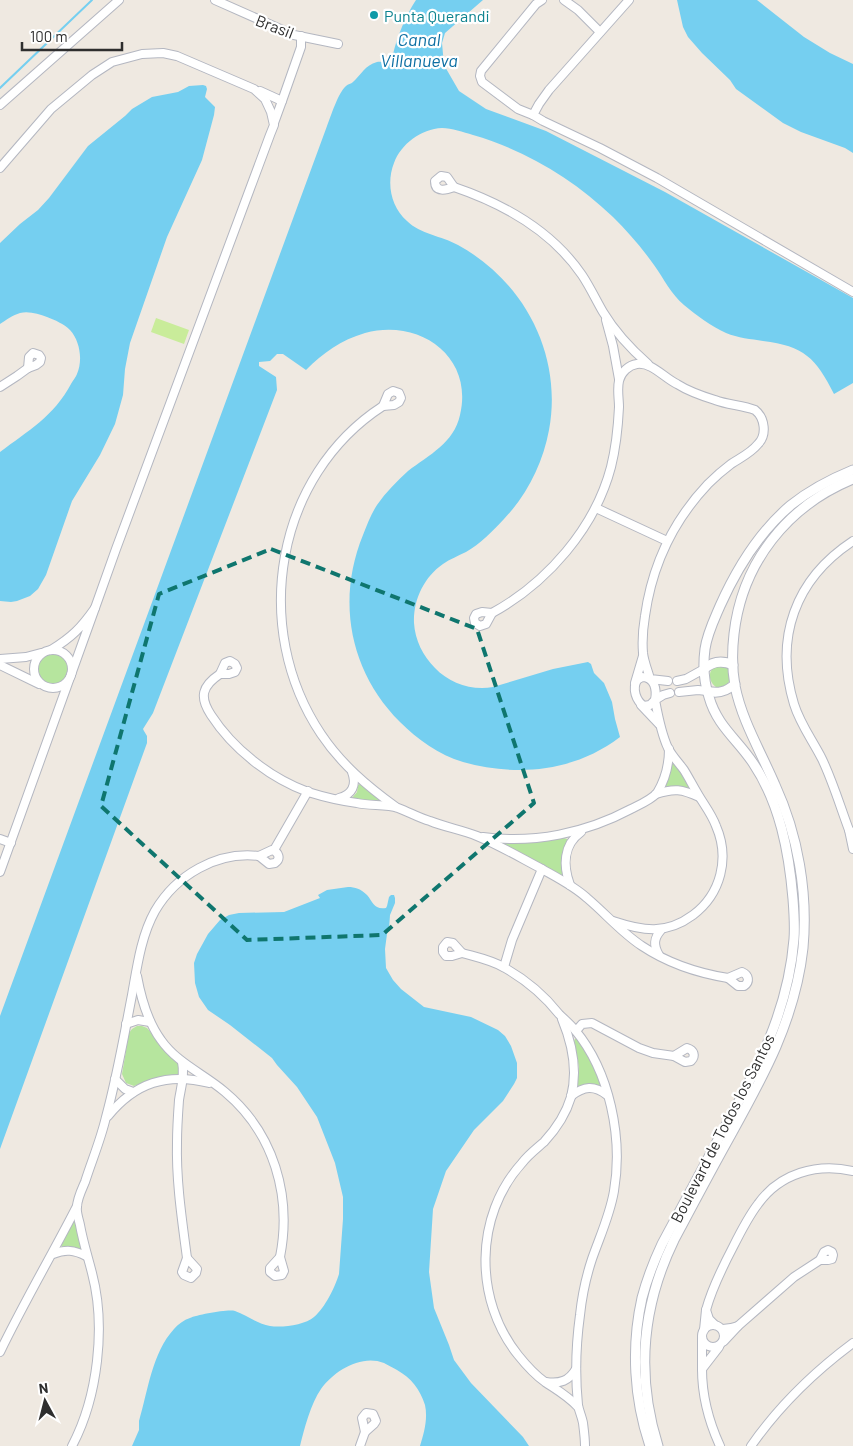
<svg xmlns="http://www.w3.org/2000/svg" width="853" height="1446" font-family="Barlow,sans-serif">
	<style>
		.green { fill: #b6e59e }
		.pitch { fill: #c9ec9a }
		.water { fill: #75cff0 }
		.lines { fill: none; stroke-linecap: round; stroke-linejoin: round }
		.stream { stroke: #75cff0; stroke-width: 2 }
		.minor-casing { stroke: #b4b7c1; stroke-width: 10 }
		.tertiary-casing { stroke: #b4b7c1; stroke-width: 11 }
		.minor { stroke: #fff; stroke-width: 8 }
		.tertiary { stroke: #fff; stroke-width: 9 }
		.marked { fill: none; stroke: #0f766e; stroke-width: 4; stroke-dasharray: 10 6; stroke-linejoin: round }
		.culture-dot { fill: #0f9aa8; stroke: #fff; stroke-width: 2 }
		.labels { text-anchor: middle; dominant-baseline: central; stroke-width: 4.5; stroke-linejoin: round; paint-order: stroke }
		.culture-label { font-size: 16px; fill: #0d838f; stroke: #fff; text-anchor: start }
		.street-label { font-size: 16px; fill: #2e2e2e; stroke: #fff }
		.water-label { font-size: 18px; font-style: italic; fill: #0d6fa3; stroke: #fff }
	</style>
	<rect width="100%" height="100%" fill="#efe9e1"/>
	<g class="green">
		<circle cx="53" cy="670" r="16"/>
		<path d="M716 665 727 667C733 679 730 684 719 689 709 684 706 672 716 665Z"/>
		<path d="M677 763 692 787 689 789 665 788 672 764Z"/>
		<path d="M360 784 382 801V804L352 800V798L357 792 358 785Z"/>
		<path d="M564 838 567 839 568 842 563 855 562 877 502 845 503 843 506 842H531Z"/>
		<path d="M137 1026H142L147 1028 178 1064 180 1069 179 1074 162 1077 134 1086 126 1083 122 1074 129 1033 132 1029Z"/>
		<path d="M577 1038 591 1061 602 1087 579 1088 577 1087 579 1067 574 1041 575 1039Z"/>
		<path d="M73 1220 77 1221 81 1249H63L61 1245Z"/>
	</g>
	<path class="pitch" d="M156 318 189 330 184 344 151 332Z"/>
	<g class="water">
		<path d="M416 0H483L445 33 442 43 444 65 459 91 486 109 546 131 665 192 853 298V383L834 394C816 358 804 346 763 341 751 339 738 338 726 333 711 326 697 316 684 305 671 294 664 279 654 265 642 248 628 232 613 217 574 179 525 150 473 135 463 132 452 128 442 128 421 129 401 144 394 163 386 183 391 207 407 221 420 234 442 236 458 245 524 281 563 355 549 430 543 463 527 495 504 519 493 531 480 544 466 552 458 556 450 559 443 564 424 577 413 600 414 623 415 640 423 656 435 668 449 683 472 691 493 687L553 669 588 662 591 664 594 673 604 683 612 702 615 719 620 737C574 772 517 777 463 762 439 755 417 739 400 722 350 672 336 601 363 535 367 525 371 514 377 505 386 492 397 481 408 471 429 455 454 443 460 415 474 356 419 318 365 333 341 340 323 353 306 370L283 354H277L270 361 259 362V366L276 377 277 390 153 713 143 729 144 731 147 736V743L0 1149V1016L327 126C331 116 338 93 346 86 348 84 351 84 353 82 361 75 365 65 377 62 383 61 387 64 392 63 393 45 406 15 416 0Z"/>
		<path d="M677 0H757L804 37 830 53 853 64V153L845 148 801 132 783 123 736 89 730 80 702 53 688 37 683 27Z"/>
		<path d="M203 85 206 86 207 89 205 97 215 107 214 115 202 160 167 237 130 343 125 369 123 395 115 424 100 455 72 501 46 575 38 589 30 596 17 601 11 602 0 601V452C28 431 54 416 71 384 73 380 76 377 77 374 83 360 80 341 70 330 64 324 55 320 47 317 39 314 29 311 20 313 13 315 6 320 0 324V243L20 224 38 210 49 198 88 146 125 116 132 109 152 97 178 92 189 86Z"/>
		<path d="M348 887C355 887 361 889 367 895 373 902 374 910 386 908L387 906 389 897 391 895H394L395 898V903L390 915 389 929 387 934 385 949 386 968 393 980 401 989 424 1007 471 1017 498 1030 505 1036 511 1046 517 1063V1078L514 1084 503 1101 474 1130 446 1171 433 1209 429 1272 434 1308 449 1345 454 1360 471 1383 523 1437 529 1446H420C424 1433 428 1419 425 1405 420 1389 411 1378 397 1370 393 1368 388 1365 384 1363 361 1354 334 1371 321 1389 311 1403 304 1429 300 1446H132L139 1430V1421C148 1391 152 1353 174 1329 178 1324 184 1320 190 1318 197 1315 227 1309 235 1311 247 1315 257 1324 270 1326 282 1328 305 1325 314 1317 325 1308 335 1287 339 1274L343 1219V1197L335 1163 317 1117 297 1087 277 1065 272 1058 230 1025 208 1010 199 997 195 983 194 963 197 954 208 934 220 920 229 915 239 913 284 912 320 898 318 895 327 890Z"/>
	</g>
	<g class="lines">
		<path class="stream" d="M0 88 92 0"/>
		<g class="minor-casing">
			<g id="minor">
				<path d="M215 0 294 35 338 44"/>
				<path d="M564 0 578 10 600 32"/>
				<path d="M629 0 549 90 539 104 533 115 543 121 600 148 657 178 853 292"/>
				<path d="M260 91 282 101 274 123"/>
				<path d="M282 101 301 47V36"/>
				<path d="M0 105 119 0"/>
				<path d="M533 115 518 109 482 82 480 76 481 71 536 4 542 0"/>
				<path d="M0 168 51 109 92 75 112 62 142 54 163 53 177 56 254 89 265 99 271 112 274 125 270 135 116 549 95 608"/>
				<path d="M441 176 447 177 454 187C446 190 435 193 435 181Z"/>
				<path d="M454 187C504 204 552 231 582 275 590 287 596 300 603 312 615 332 631 349 648 364"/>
				<path d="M606 320 613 346 619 379"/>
				<path d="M33 353 39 355 41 358 40 362 36 365 28 368 29 357Z"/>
				<path d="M0 387 17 376 28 368"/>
				<path d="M393 391 399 393 401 398 399 402 394 405 383 406 388 394Z"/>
				<path d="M383 406C275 476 250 628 321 734 341 764 367 786 396 807"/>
				<path d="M596 508 667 541"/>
				<path d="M853 541C795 579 774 638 794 704 800 724 813 741 822 759 833 782 840 806 849 830L853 834"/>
				<path d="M482 612 492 613 486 624 480 626 475 623 474 618 476 614Z"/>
				<path d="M492 613C547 583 595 528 611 467 616 447 618 428 619 407 619 399 617 389 619 381 621 372 629 365 637 364 652 362 664 378 677 384 688 391 702 396 715 400 728 405 742 405 755 410 765 418 767 435 758 444 751 453 740 458 731 464 723 470 715 477 708 484 673 521 652 566 645 616 643 628 642 641 643 653 644 662 648 671 650 679L668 681"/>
				<circle cx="53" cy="669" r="19"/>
				<path d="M0 659 26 657 41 653"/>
				<path d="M230 661 235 664 237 668 235 672 229 674H220L225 663Z"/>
				<path d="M0 665 39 684"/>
				<path d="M220 674C202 686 199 697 211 715 233 749 270 778 308 792 324 797 341 801 357 803 369 806 387 804 398 808 409 812 419 818 430 821 445 827 462 830 477 836 499 845 521 858 542 869L512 940 504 967"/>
				<path d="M642 677C655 677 657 690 655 700L650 705 644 706C636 701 632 689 637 680Z"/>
				<path d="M677 681 686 679 704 669"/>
				<path d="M635 683 643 656"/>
				<path d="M679 692 698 690 707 691"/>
				<path d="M641 705 659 724"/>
				<path d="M656 794C674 788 682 789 699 797"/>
				<path d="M339 798C352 795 357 785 352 772"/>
				<path d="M849 830 853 849"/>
				<path d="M483 837C534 844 586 833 631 809 639 805 651 800 657 793 665 780 669 764 669 749"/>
				<path d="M0 839 11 843"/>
				<path d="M272 850C279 852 281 859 275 863L269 864 259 856Z"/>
				<path d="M274 850 308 791"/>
				<path d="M542 869C558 878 574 886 587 898 606 914 622 933 642 946 669 964 697 973 728 978"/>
				<path d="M0 872 95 608C81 628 72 637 51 650"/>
				<path d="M570 885C563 866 563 845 581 832"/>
				<path d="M613 921C643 931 666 935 693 915 721 894 730 858 716 826 712 815 705 806 699 796 694 788 689 778 684 770 679 763 672 756 668 748 661 733 658 716 655 700L663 695 670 693"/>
				<path d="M447 942 453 943 462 953 452 956H446L443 952V947Z"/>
				<path d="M462 953C476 957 492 960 505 968 526 980 544 995 559 1014 564 1019 570 1024 575 1030 610 1072 623 1138 614 1191 610 1215 600 1236 592 1259 586 1277 582 1296 580 1315 576 1344 575 1375 578 1405 579 1411 582 1417 583 1423 584 1431 585 1438 585 1446"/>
				<path d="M659 955C653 945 654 938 661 930"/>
				<path d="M742 972C749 975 750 982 744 986H738L728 978Z"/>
				<path d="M137 976C141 998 147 1021 161 1040 177 1063 204 1074 225 1092 274 1133 292 1196 280 1257"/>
				<path d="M562 1019C572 1043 578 1070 571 1097 566 1114 556 1129 544 1142 536 1149 528 1155 522 1163 474 1216 474 1300 518 1355 526 1365 535 1375 545 1382 557 1390 568 1396 578 1407"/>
				<path d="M126 1024 138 1020 150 1022"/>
				<path d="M576 1031 582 1024 592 1023 639 1048 653 1053 674 1056"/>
				<path d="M687 1048C694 1050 696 1056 691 1061L685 1062 674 1056Z"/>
				<path d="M182 1062C185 1075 181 1087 179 1100 178 1114 177 1128 177 1142 176 1181 182 1220 187 1258"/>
				<path d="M115 1079 125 1089 133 1092"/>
				<path d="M571 1096C584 1086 594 1085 607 1095"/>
				<path d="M108 1116C135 1083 167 1072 209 1083"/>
				<path d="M828 1250 832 1252 833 1255 832 1259 828 1260H820L824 1252Z"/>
				<path d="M53 1254C66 1249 74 1250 86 1256"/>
				<path d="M280 1257 284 1271 282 1275 275 1276 270 1272V1268Z"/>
				<path d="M187 1258 197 1269 196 1273 191 1278 184 1275 182 1272Z"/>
				<path d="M706 1310C712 1288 722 1268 733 1247 740 1233 748 1217 758 1204 780 1173 817 1163 853 1171"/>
				<circle cx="713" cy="1336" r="11"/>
				<path d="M738 1326 794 1277 820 1260"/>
				<path d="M723 1329 731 1328 738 1326 724 1341"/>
				<path d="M704 1330 706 1310 709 1319 715 1325"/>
				<path d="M702 1339V1369L719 1347"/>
				<path d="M0 1352C24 1302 52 1255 77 1206"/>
				<path d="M702 1369C702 1396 709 1422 720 1446"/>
				<path d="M546 1382C560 1384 569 1381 576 1369"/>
				<path d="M366 1413 373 1414 376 1421 374 1424 365 1432 362 1418Z"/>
				<path d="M72 1446C98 1397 106 1326 92 1273 88 1257 83 1242 80 1225 79 1220 76 1212 77 1207 77 1199 82 1189 85 1182 92 1160 101 1139 106 1117 117 1077 124 1036 132 995 137 967 141 936 155 911 176 875 217 851 259 856"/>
				<path d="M360 1446 365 1432"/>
				<path d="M751 1446C779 1406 814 1372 853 1343"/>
			</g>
		</g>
		<g class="tertiary-casing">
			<g id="tertiary">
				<path d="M704 669C713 661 722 660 733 665"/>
				<path d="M707 691C718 694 726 692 735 684"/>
				<path d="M650 1446C634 1399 631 1347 642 1298 647 1279 654 1261 662 1244 681 1208 700 1173 719 1138 755 1073 788 1015 794 939 795 926 794 912 793 899 789 852 780 803 753 763 738 740 717 726 709 697 704 682 703 664 705 649 707 634 714 620 720 606 737 568 759 532 791 505 810 490 831 479 853 470"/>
				<path d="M658 1446C636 1376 642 1306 674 1240 692 1206 710 1172 729 1138 763 1077 795 1020 803 948 808 893 798 835 775 785 761 752 742 721 735 686 732 669 732 651 734 634 742 563 787 506 853 479"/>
			</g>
		</g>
		<use href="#minor" class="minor"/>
		<use href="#tertiary" class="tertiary"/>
	</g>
	<path class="marked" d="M271 549 477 629 534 803 382 935 247 940 101 806 159 594Z"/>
	<circle class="culture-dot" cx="374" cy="15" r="5"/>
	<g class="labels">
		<g class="culture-label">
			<text x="384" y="15">Punta Querandi</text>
		</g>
		<g class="street-label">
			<text transform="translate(275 26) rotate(21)">Brasil</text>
			<text transform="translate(722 1128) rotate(-63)">Boulevard de Todos los Santos</text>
		</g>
		<g class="water-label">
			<text x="419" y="39">Canal<tspan x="419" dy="21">Villanueva</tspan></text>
		</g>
	</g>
	<g transform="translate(45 1401) rotate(353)" stroke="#ffffff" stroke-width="4" paint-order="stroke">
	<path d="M0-4L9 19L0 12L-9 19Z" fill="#2e2e2e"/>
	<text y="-8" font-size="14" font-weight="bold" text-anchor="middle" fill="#2e2e2e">N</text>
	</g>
	<path d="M22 42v8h100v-8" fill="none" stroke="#2e2e2e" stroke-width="2.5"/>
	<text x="30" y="42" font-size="15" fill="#2e2e2e" stroke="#ffffff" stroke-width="4" paint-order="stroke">100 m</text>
</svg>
